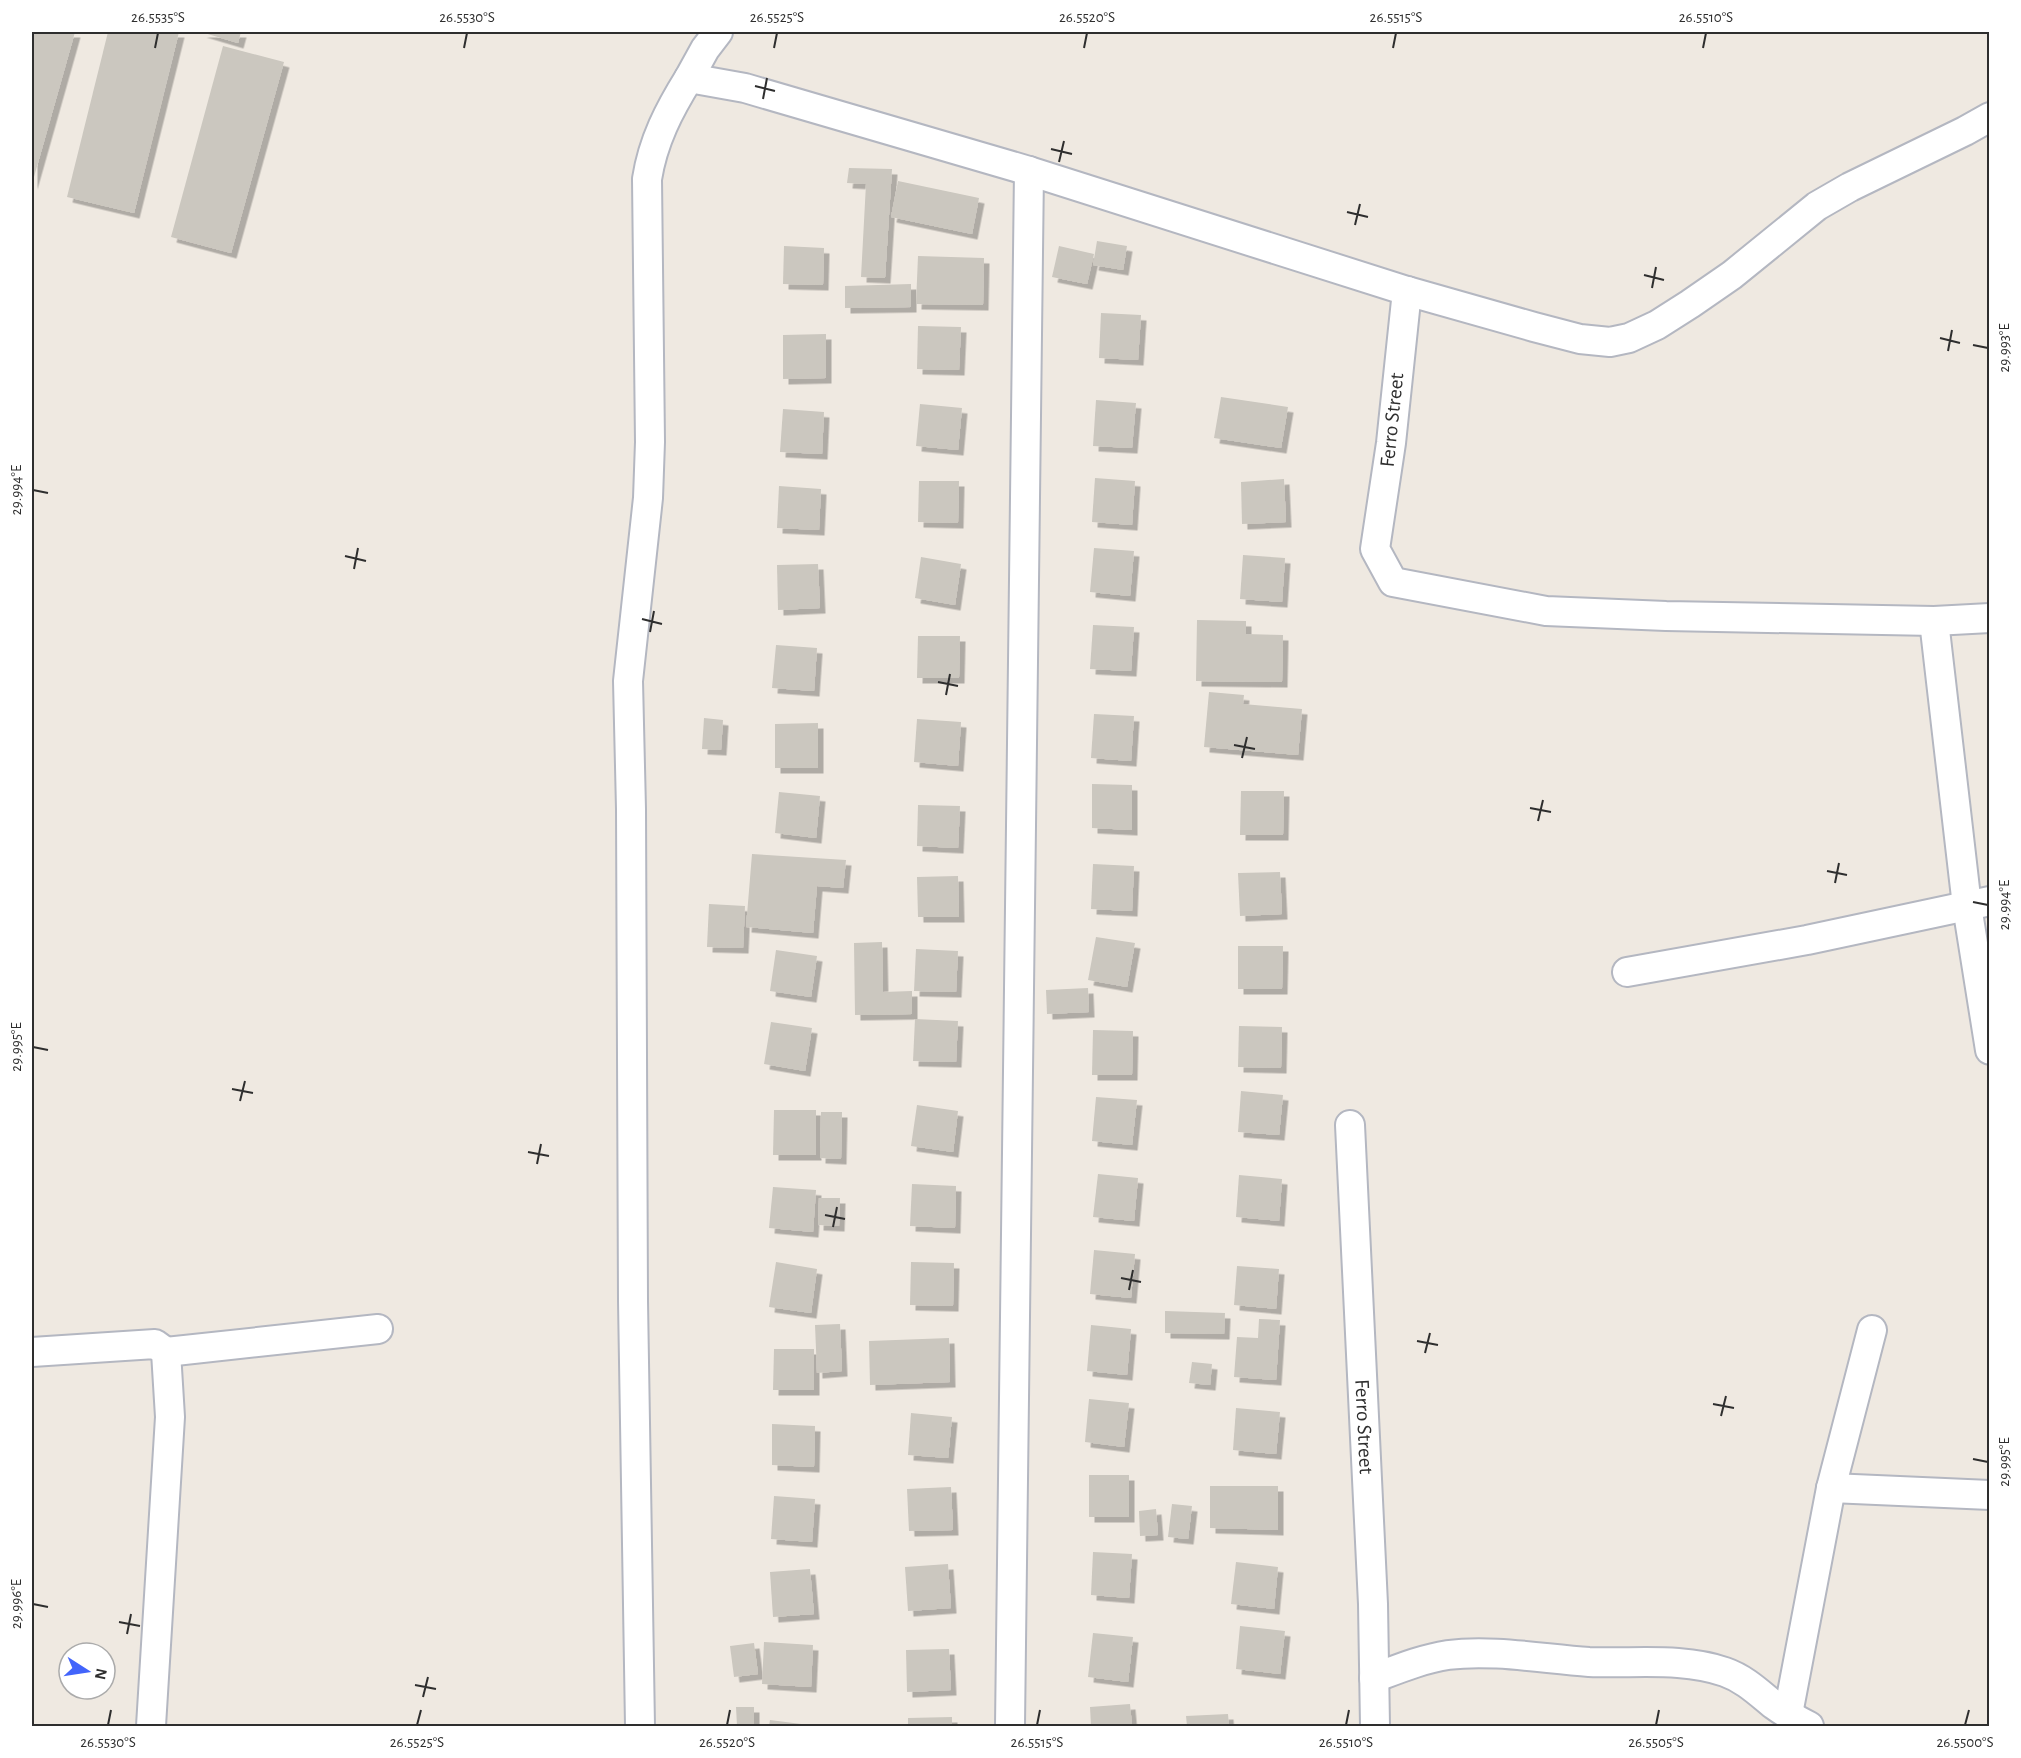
<svg xmlns="http://www.w3.org/2000/svg" width="2021" height="1758" font-family="'Alegreya Sans',sans-serif">
	<style>
		.building { fill: #cbc7bf; filter: url(#shadow) }
		.lines { fill: none; stroke-linecap: round; stroke-linejoin: round }
		.minor-casing { stroke: #b4b7c1; stroke-width: 32 }
		.minor { stroke: #fff; stroke-width: 28 }
		.ticks { fill: none; stroke: #2e2e2e; stroke-width: 2 }
		.labels { text-anchor: middle; dominant-baseline: central; stroke-width: 4.5; stroke-linejoin: round; paint-order: stroke }
		.street-label { font-size: 21px; fill: #2e2e2e; stroke: #fff }
		.neatline { fill: none; stroke: #2e2e2e; stroke-width: 2 }
		.ticks-label { font-size: 15px; text-anchor: middle; fill: #2e2e2e }
	</style>
	<defs>
		<filter id="shadow"><feDropShadow dx="5.5" dy="5.5" stdDeviation="0" flood-color="#0004"/></filter>
	</defs>
	<rect width="100%" height="100%" fill="#efe9e1"/>
	<g class="building">
		<path d="M32 32H75L32 184Z"/>
		<path d="M108 32H179L134 213 67 197Z"/>
		<path d="M201 32H241L238 43Z"/>
		<path d="M223 46 284 62 231 253 171 237Z"/>
		<path d="M849 168 892 169 885 278 861 277 866 184 847 183Z"/>
		<path d="M898 181 979 198 972 234 891 217Z"/>
		<path d="M1097 241 1127 246 1123 270 1093 265Z"/>
		<path d="M784 246 824 248 823 285 783 284Z"/>
		<path d="M1059 246 1094 254 1087 284 1052 277Z"/>
		<path d="M918 256 984 258 983 305 916 304Z"/>
		<path d="M911 284V307L845 308V286Z"/>
		<path d="M1101 313 1141 315 1138 360 1099 358Z"/>
		<path d="M918 326 961 327 959 370 917 369Z"/>
		<path d="M826 334V378L783 379V335Z"/>
		<path d="M1221 397 1288 407 1281 448 1214 438Z"/>
		<path d="M1096 400 1136 403 1132 448 1093 446Z"/>
		<path d="M920 404 962 408 958 450 916 446Z"/>
		<path d="M783 409 824 412 822 454 780 452Z"/>
		<path d="M1095 478 1135 481 1132 525 1092 522Z"/>
		<path d="M1284 479 1286 522 1242 524 1241 482Z"/>
		<path d="M919 481H959L958 523 918 522Z"/>
		<path d="M779 486 821 489 819 530 777 528Z"/>
		<path d="M1094 548 1134 551 1130 596 1090 592Z"/>
		<path d="M1243 555 1285 558 1282 602 1240 599Z"/>
		<path d="M921 557 961 564 955 605 915 598Z"/>
		<path d="M818 564 820 608 778 610 777 565Z"/>
		<path d="M1197 620 1246 621V634L1283 635 1282 682 1196 681Z"/>
		<path d="M1093 625 1134 627 1131 671 1090 669Z"/>
		<path d="M918 636H960L959 678H917Z"/>
		<path d="M776 645 817 648 814 691 772 688Z"/>
		<path d="M1209 692 1244 695 1243 704 1302 709 1298 755 1204 747Z"/>
		<path d="M1094 714 1134 716 1131 761 1091 758Z"/>
		<path d="M704 718 723 720 721 750 702 749Z"/>
		<path d="M917 719 961 722 958 766 914 762Z"/>
		<path d="M818 723V768H775V724Z"/>
		<path d="M1092 784 1132 785V830L1092 828Z"/>
		<path d="M1241 791H1284L1283 835H1240Z"/>
		<path d="M779 792 820 796 816 838 775 833Z"/>
		<path d="M918 805 960 806 958 848 917 846Z"/>
		<path d="M752 854 846 860 843 888 817 886 813 933 746 927Z"/>
		<path d="M1093 864 1134 866 1132 911 1091 909Z"/>
		<path d="M1280 872 1282 914 1240 916 1238 873Z"/>
		<path d="M958 876 959 917H918L917 877Z"/>
		<path d="M709 904 745 906 743 948 707 947Z"/>
		<path d="M1096 937 1135 943 1127 987 1088 980Z"/>
		<path d="M882 942 883 992 912 991V1014L855 1015 854 943Z"/>
		<path d="M1238 946H1283L1282 989H1238Z"/>
		<path d="M916 949 958 951 956 992 914 991Z"/>
		<path d="M776 950 817 956 811 997 770 991Z"/>
		<path d="M1088 988 1089 1012 1047 1014 1046 990Z"/>
		<path d="M915 1019 958 1021 956 1062 913 1061Z"/>
		<path d="M771 1022 812 1028 805 1071 764 1064Z"/>
		<path d="M1239 1026 1282 1027 1281 1068 1238 1067Z"/>
		<path d="M1093 1030 1133 1031 1132 1075H1092Z"/>
		<path d="M1241 1091 1283 1095 1279 1135 1238 1132Z"/>
		<path d="M1096 1097 1137 1100 1132 1145 1092 1141Z"/>
		<path d="M917 1105 958 1111 953 1152 911 1146Z"/>
		<path d="M774 1110H816V1155H773Z"/>
		<path d="M821 1112H842L841 1159 820 1158Z"/>
		<path d="M1098 1174 1138 1178 1134 1221 1093 1217Z"/>
		<path d="M1239 1175 1282 1179 1279 1221 1236 1217Z"/>
		<path d="M912 1184 956 1186 955 1228 910 1226Z"/>
		<path d="M773 1187 816 1190 813 1232 769 1228Z"/>
		<path d="M819 1198H840L839 1226 818 1225Z"/>
		<path d="M1094 1250 1135 1254 1131 1298 1090 1294Z"/>
		<path d="M776 1262 817 1269 811 1313 769 1307Z"/>
		<path d="M911 1262 954 1263 953 1306 910 1305Z"/>
		<path d="M1237 1266 1279 1269 1276 1309 1234 1305Z"/>
		<path d="M1165 1311 1225 1313 1224 1334 1165 1333Z"/>
		<path d="M1259 1319 1280 1320 1276 1380 1234 1377 1237 1337 1258 1338Z"/>
		<path d="M840 1324 842 1371 817 1373 815 1325Z"/>
		<path d="M1091 1325 1131 1329 1127 1375 1087 1371Z"/>
		<path d="M949 1338 950 1382 870 1385 869 1341Z"/>
		<path d="M774 1349H814V1390H773Z"/>
		<path d="M1192 1362 1212 1364 1210 1385 1189 1383Z"/>
		<path d="M1089 1399 1129 1403 1124 1447 1085 1442Z"/>
		<path d="M1236 1408 1280 1412 1276 1454 1233 1450Z"/>
		<path d="M911 1413 952 1417 948 1458 908 1455Z"/>
		<path d="M772 1424 815 1426 814 1467 772 1465Z"/>
		<rect x="1089" y="1475" width="40" height="42"/>
		<path d="M1210 1486H1278V1530L1210 1528Z"/>
		<path d="M951 1487 953 1530 909 1531 907 1489Z"/>
		<path d="M774 1496 815 1499 812 1542 771 1539Z"/>
		<path d="M1172 1504 1192 1506 1188 1539 1168 1537Z"/>
		<path d="M1156 1509 1158 1535 1140 1536 1139 1511Z"/>
		<path d="M1093 1552 1132 1554 1129 1598 1091 1595Z"/>
		<path d="M1236 1562 1278 1567 1274 1609 1231 1604Z"/>
		<path d="M948 1564 951 1608 908 1611 905 1567Z"/>
		<path d="M810 1569 814 1614 773 1617 770 1572Z"/>
		<path d="M1240 1626 1285 1631 1280 1674 1236 1669Z"/>
		<path d="M1093 1633 1133 1637 1128 1682 1088 1677Z"/>
		<path d="M764 1642 813 1645 811 1687 762 1684Z"/>
		<path d="M754 1643 758 1674 734 1677 730 1646Z"/>
		<path d="M949 1649 951 1690 907 1692 906 1650Z"/>
		<path d="M1130 1704 1132 1726H1091L1090 1707Z"/>
		<path d="M736 1707H754V1726H737Z"/>
		<path d="M1228 1714 1229 1726H1187L1186 1716Z"/>
		<path d="M952 1717V1726H908V1718Z"/>
		<path d="M770 1720 809 1725V1726H769Z"/>
	</g>
	<g class="lines">
		<g class="minor-casing">
			<g id="minor">
				<path d="M689 78 705 49 718 32"/>
				<path d="M1407 291 1391 443 1375 549 1393 582 1546 611 1666 616 1934 621 1990 618"/>
				<path d="M1934 621 1967 906 1990 1050"/>
				<path d="M1627 972 1807 940 1990 901"/>
				<path id="s1" d="M1350 1125 1373 1604 1375 1726"/>
				<path d="M32 1352 155 1344 166 1352 170 1417 151 1726"/>
				<path d="M166 1352 378 1329"/>
				<path d="M1831 1488 1990 1495"/>
				<path d="M1374 1678C1398 1669 1422 1659 1448 1655 1492 1649 1544 1659 1589 1662 1634 1664 1683 1657 1725 1672 1745 1679 1759 1693 1774 1705 1785 1713 1797 1720 1809 1726"/>
				<path d="M1788 1714 1831 1488 1872 1330"/>
				<path d="M640 1726 633 1301 631 809 628 681 648 498 650 442 647 179C653 141 669 110 689 78L745 88 1029 171 1407 291 1534 327 1580 339 1610 342 1629 338 1657 325 1690 304 1732 275 1817 206 1850 187 1965 131 1990 117"/>
				<path d="M1010 1726 1029 171"/>
			</g>
		</g>
		<use href="#minor" class="minor"/>
	</g>
	<path class="ticks" d="M155 48 158 33M464 48 467 33M774 48 777 33M1084 48 1087 33M1393 48 1396 33M1703 48 1706 33M755 86 775 91M763 99 767 78M1051 149 1072 154M1059 162 1064 141M1347 212 1368 217M1355 225 1360 204M1644 275 1664 280M1652 288 1656 267M1940 338 1960 343M1973 345 1988 348M1948 351 1952 330M33 490 48 493M345 556 366 561M354 569 358 548M642 619 662 624M650 632 654 611M938 682 958 686M946 695 950 674M1234 745 1255 749M1242 758 1247 737M1530 808 1551 812M1538 821 1543 800M1827 871 1847 875M1835 883 1839 863M1973 902 1988 905M33 1047 48 1050M232 1089 253 1093M240 1101 245 1081M528 1152 549 1156M537 1164 541 1144M825 1215 845 1219M833 1227 837 1207M1121 1278 1141 1282M1129 1290 1133 1270M1417 1341 1438 1345M1425 1353 1430 1333M1713 1404 1734 1408M1721 1416 1726 1396M1973 1459 1988 1462M33 1604 48 1607M119 1622 140 1626M127 1634 131 1614M415 1685 436 1689M423 1697 428 1677M108 1725 111 1710M417 1725 421 1710M727 1725 730 1710M1037 1725 1040 1710M1346 1725 1349 1710M1656 1725 1659 1710M1965 1725 1969 1710"/>
	<g class="labels">
		<g class="street-label">
			<text transform="translate(1392 420) rotate(-84)">Ferro Street</text>
			<text stroke="none"><textPath href="#s1" startOffset="302">Ferro Street</textPath></text>
		</g>
	</g>
	<rect width="2021" height="1758" fill="none" stroke="#ffffff" stroke-width="66"/>
	<g transform="translate(87 1671) rotate(102)"><circle r="28" fill="#ffffff" stroke="#ababab" stroke-width="1.5"/>
	<path d="M0-4.5L10 22L0 15L-10 22Z" fill="#4264fb"/>
	<text y="-9" font-size="16" font-weight="bold" text-anchor="middle" fill="#2e2e2e">N</text>
	</g>
	<rect x="33" y="33" width="1955" height="1692" class="neatline"/>
	<g class="ticks-label">
		<text x="158" y="22">26.5535°S</text>
		<text x="467" y="22">26.5530°S</text>
		<text x="777" y="22">26.5525°S</text>
		<text x="1087" y="22">26.5520°S</text>
		<text x="1396" y="22">26.5515°S</text>
		<text x="1706" y="22">26.5510°S</text>
		<text transform="translate(2004 348) rotate(-90)" y="5">29.993°E</text>
		<text transform="translate(16 490) rotate(-90)" y="5">29.994°E</text>
		<text transform="translate(2004 905) rotate(-90)" y="5">29.994°E</text>
		<text transform="translate(16 1047) rotate(-90)" y="5">29.995°E</text>
		<text transform="translate(2004 1462) rotate(-90)" y="5">29.995°E</text>
		<text transform="translate(16 1604) rotate(-90)" y="5">29.996°E</text>
		<text x="108" y="1747">26.5530°S</text>
		<text x="417" y="1747">26.5525°S</text>
		<text x="727" y="1747">26.5520°S</text>
		<text x="1037" y="1747">26.5515°S</text>
		<text x="1346" y="1747">26.5510°S</text>
		<text x="1656" y="1747">26.5505°S</text>
		<text x="1965" y="1747">26.5500°S</text>
	</g>
</svg>
